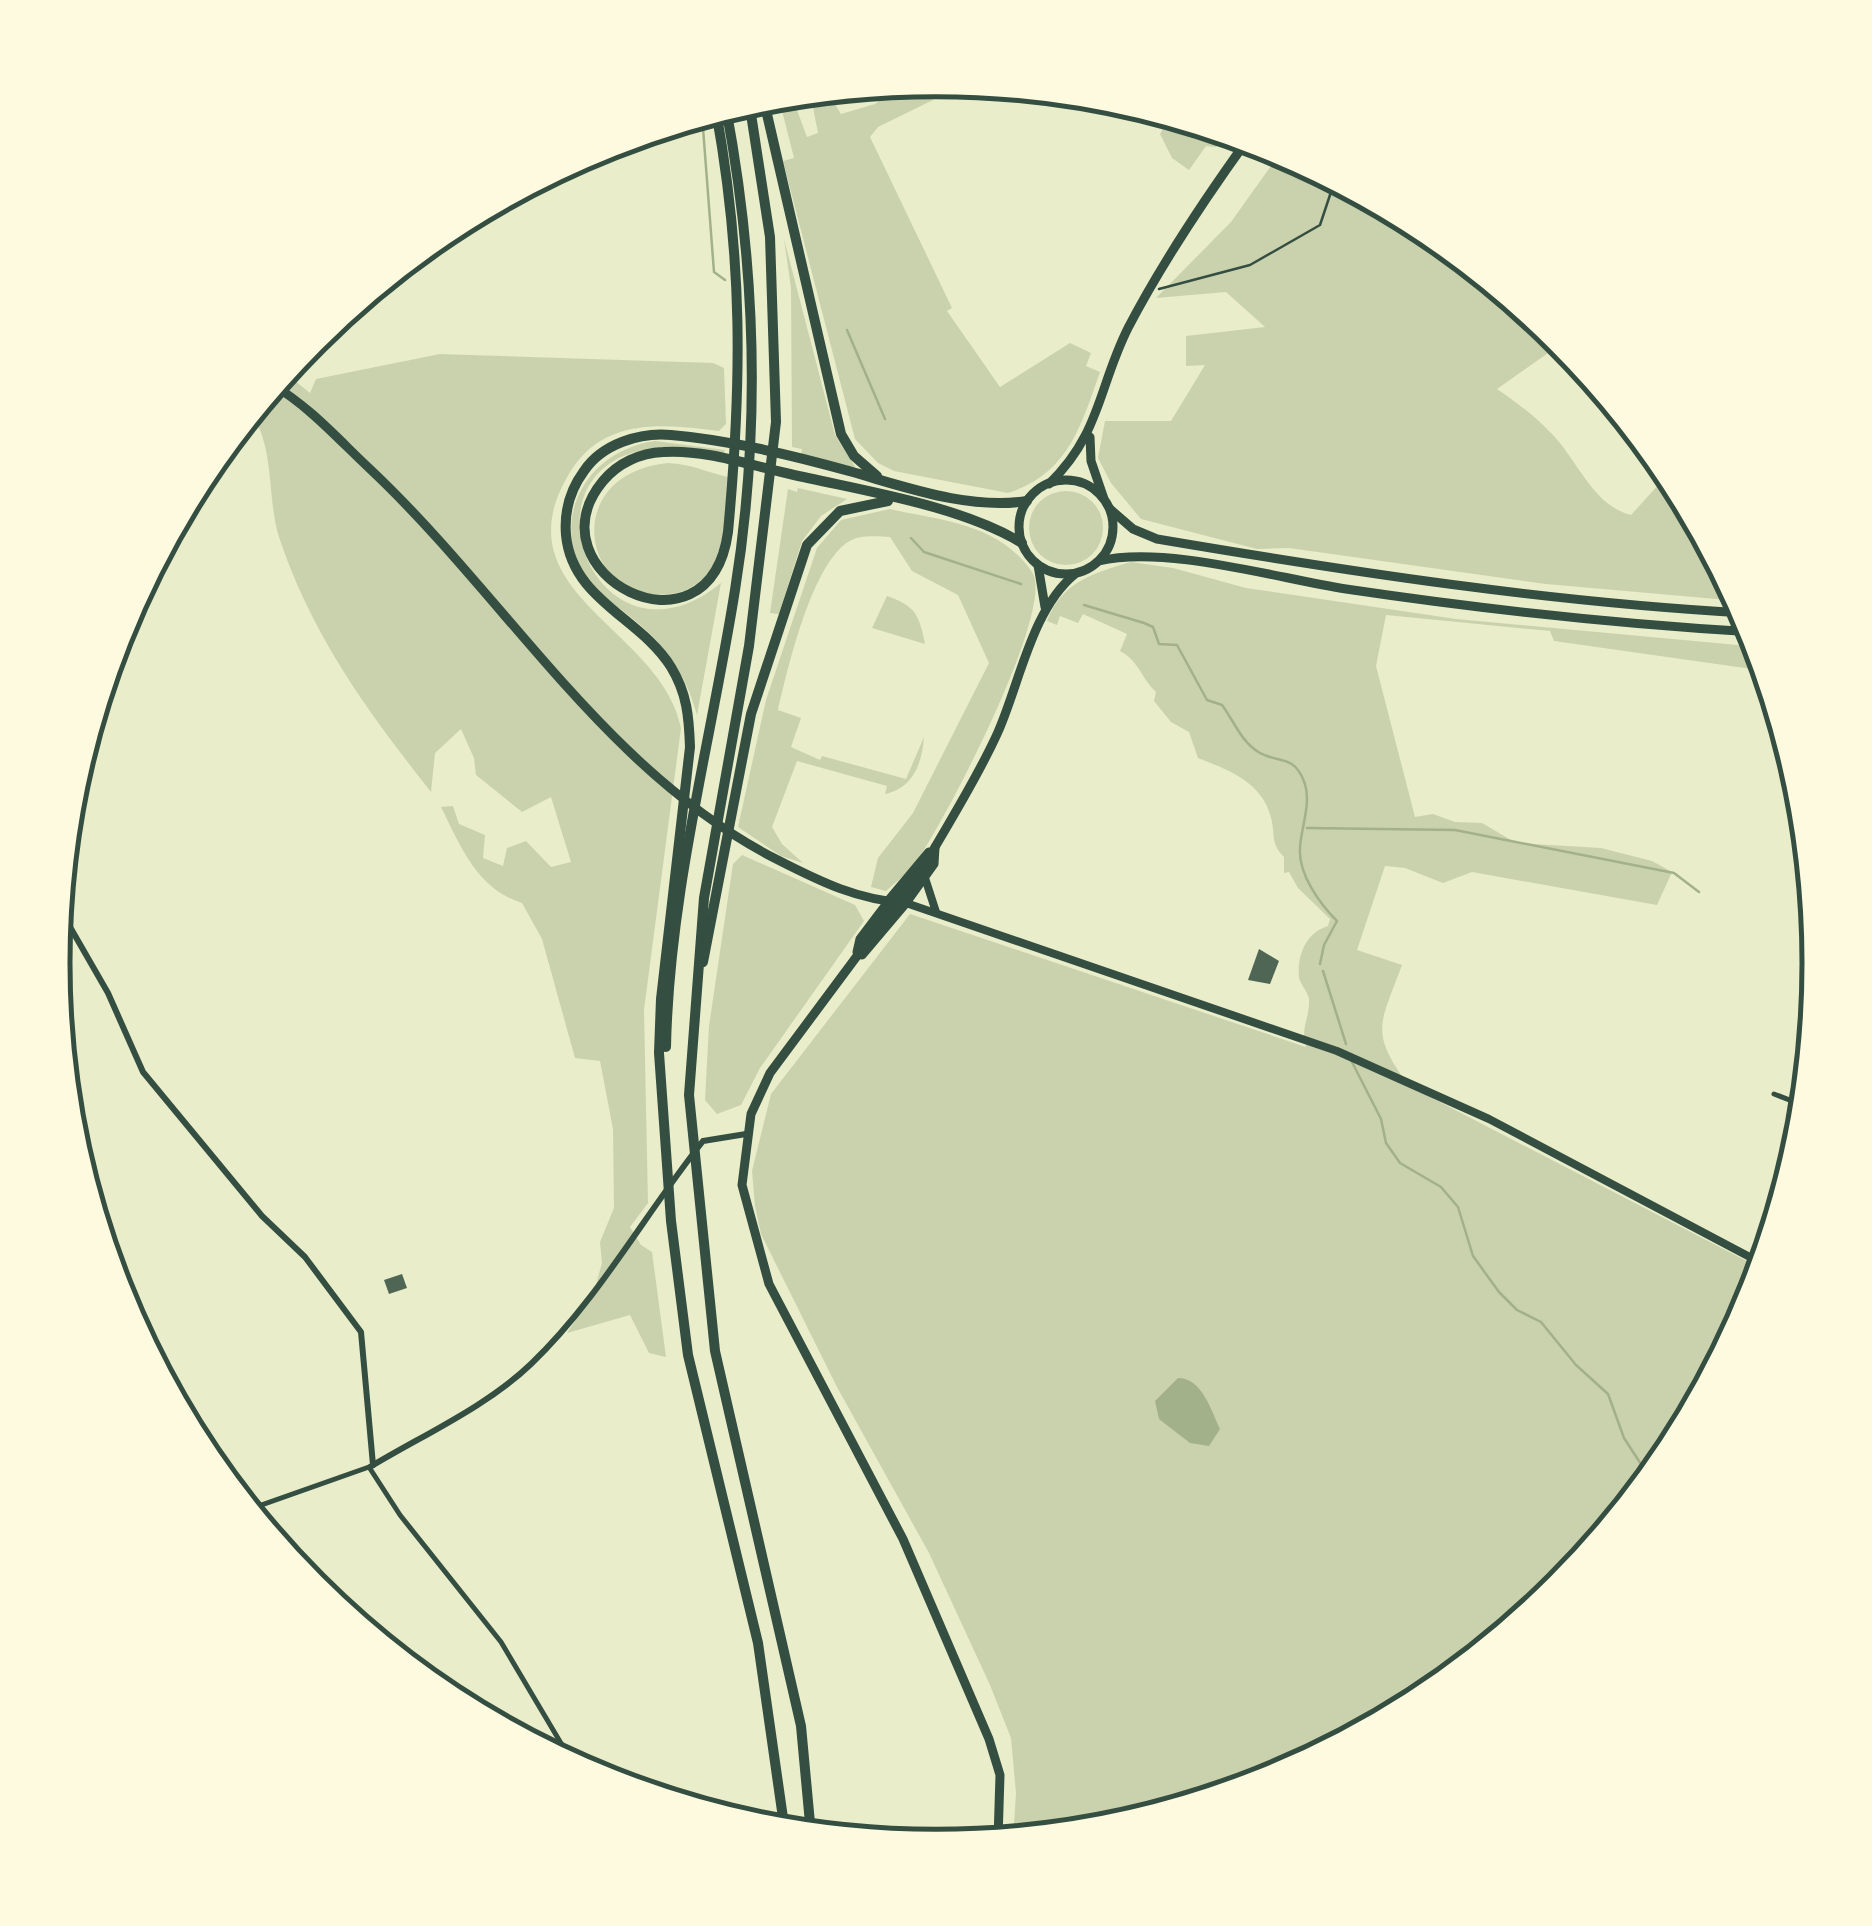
<svg xmlns="http://www.w3.org/2000/svg" width="1872" height="1926" font-family="Rubik,sans-serif">
	<style>
		.green { fill: #cad2ad }
		.water { fill: #a3b18a }
		.lines { fill: none; stroke-linecap: round; stroke-linejoin: round }
		.stream { stroke: #a3b18a; stroke-width: 2.5 }
		.building { fill: #4f6655 }
		.path { stroke: #344e41; stroke-width: 2.5 }
		.minor { stroke: #344e41; stroke-width: 5 }
		.tertiary { stroke: #344e41; stroke-width: 6 }
		.secondary { stroke: #344e41; stroke-width: 8 }
		.primary { stroke: #344e41; stroke-width: 9 }
		.trunk { stroke: #344e41; stroke-width: 9 }
		.motorway { stroke: #344e41; stroke-width: 10 }
		.rim { fill: none; stroke: #344e41; stroke-width: 5 }
	</style>
	<rect width="100%" height="100%" fill="#e9edc9"/>
	<g class="green">
		<path d="M936 80 933 100 878 127 870 137 952 308 947 311 1000 387 1070 343 1091 353 1086 366 1100 372C1081 426 1068 474 1008 493L894 471 878 463 855 439 783 161 794 158 778 95 791 94 807 137 818 133 810 92 826 90 841 114 875 104 904 83Z"/>
		<path d="M1185 120 1227 132 1216 147 1206 146 1189 170 1172 158 1160 134 1164 127Z"/>
		<path d="M1273 163 1341 198 1356 200 1362 194C1435 233 1505 281 1558 346L1497 389C1516 402 1535 416 1551 433 1578 460 1592 505 1631 515L1670 472 1739 601 1546 584 1289 548 1257 549 1141 519 1111 483 1098 458 1105 421H1171L1205 365 1186 366V336L1265 327 1226 292 1156 298 1231 222Z"/>
		<path d="M784 239 835 435 856 468 801 455 802 449 792 447 791 288Z"/>
		<path d="M440 354 713 363 724 368 726 424 719 431C665 424 606 417 572 469 493 593 661 626 681 728L644 1010 648 1203 630 1227 641 1245 652 1252 666 1357 649 1353 630 1315 567 1333 594 1292 602 1263 600 1242 614 1208 613 1129 600 1061 575 1058 542 939 522 903C477 889 461 847 441 807L453 806 459 824 485 835 483 858 503 866 507 848 526 841 551 867 571 862 551 797 522 812 476 775 474 758 461 729 435 753 431 792C368 712 312 636 279 537 267 500 275 443 250 413L284 372 310 393 316 379Z"/>
		<path d="M655 441 725 450 723 456C697 453 665 445 639 451 517 480 602 680 721 583L697 715C685 671 663 642 628 615 614 604 596 594 587 579 547 518 588 450 655 441Z"/>
		<path d="M668 463C691 464 706 472 728 477 726 506 726 541 712 567 705 580 689 591 676 593 582 611 556 474 668 463Z"/>
		<path d="M798 488 847 499 821 516 802 541 779 614 770 613 788 489 797 492Z"/>
		<circle cx="1066" cy="528" r="37"/>
		<path d="M890 509C943 521 998 523 1032 572 1057 608 942 827 914 865 906 874 895 883 886 891L871 887 878 858 913 813 989 663 958 595 912 571 890 537C875 536 857 534 845 544 810 572 788 667 778 710L801 718 791 747 820 760 822 756 906 779 924 737C922 764 913 788 885 794L887 786 797 761 772 827 782 844 803 863 781 856 738 827 766 700 817 548 841 520Z"/>
		<path d="M1131 562 1173 568 1246 588 1456 619 1759 647 1766 671 1554 641 1550 631 1386 615 1376 666 1415 817 1433 814 1455 822 1482 823 1516 843 1601 848 1652 861 1672 872 1657 905 1472 872 1443 883 1405 868 1385 866 1357 950 1402 965C1380 1025 1369 1031 1409 1086L1762 1269 1752 1302 1670 1454 1560 1588 1426 1698 1274 1779 1108 1830 1013 1839 1016 1793 1011 1738 990 1685 929 1553 837 1387 761 1234 755 1206 752 1171 771 1094 910 914 1306 1047C1300 1027 1310 1018 1309 999 1308 992 1300 984 1299 977 1297 954 1307 932 1328 926L1330 919 1298 888 1289 872 1284 873V857C1271 843 1275 838 1272 822 1265 783 1229 770 1198 758L1189 732 1171 722 1154 701 1156 692C1141 678 1139 661 1120 651L1127 634 1083 614 1078 623 1060 616 1057 625 1047 621C1062 582 1093 573 1131 562Z"/>
		<path d="M887 596C916 606 919 615 925 644L872 628Z"/>
		<path d="M742 855 855 905 864 921 760 1068 741 1105 717 1114 705 1100 709 1026 733 864Z"/>
	</g>
	<path class="water" d="M1178 1378C1202 1378 1211 1410 1220 1429L1209 1446 1190 1443 1159 1419 1155 1401Z"/>
	<g class="lines">
		<g class="stream">
			<path d="M702 115 714 272 725 280"/>
			<path d="M847 330 885 419"/>
			<path d="M911 538 924 552 1021 584"/>
			<path d="M1084 605 1144 623 1153 627 1159 644 1177 645 1207 700 1222 705C1234 721 1241 742 1260 753 1278 763 1293 755 1303 779 1313 801 1301 826 1300 848 1298 874 1320 904 1337 921L1324 945 1320 964"/>
			<path d="M1307 828 1455 830 1674 873 1699 892"/>
			<path d="M1323 971 1346 1044"/>
			<path d="M1352 1062 1381 1119 1386 1143 1400 1163 1441 1187 1458 1207 1473 1256 1499 1292 1517 1310 1541 1322 1576 1365 1608 1394 1624 1438 1650 1478"/>
		</g>
	</g>
	<g class="building">
		<path d="M1259 949 1279 961 1270 984 1248 980Z"/>
		<path d="M402 1274 407 1288 389 1294 384 1280Z"/>
	</g>
	<g class="lines">
		<path class="path" d="M1159 289 1250 265 1320 225 1335 180"/>
		<g class="minor">
			<path d="M1774 1094 1805 1106"/>
			<path d="M247 1510 369 1467 400 1515 501 1642 565 1750 566 1762"/>
		</g>
		<g class="tertiary">
			<path d="M58 906 108 993 143 1072 262 1216 305 1257 361 1332 373 1465"/>
			<path d="M370 1467C423 1435 486 1407 531 1364 598 1300 645 1214 703 1141L746 1134"/>
		</g>
		<g class="secondary">
			<path d="M925 878 936 912"/>
			<path d="M906 903 1337 1051 1489 1119 1763 1264"/>
		</g>
		<g class="primary">
			<path d="M1090 437 1091 461 1104 499"/>
			<path d="M1049 484C1101 433 1098 388 1128 328 1163 261 1204 200 1248 139"/>
			<path d="M904 904 892 909 770 1073 751 1114 742 1185 769 1284 903 1539 989 1739 1000 1775 998 1840"/>
			<path d="M857 952 860 939 888 902"/>
			<path d="M862 955 906 903"/>
		</g>
		<g class="trunk">
			<path d="M273 385C310 407 339 440 370 469 508 599 606 773 778 860 821 882 858 900 906 903L934 864 935 847"/>
			<circle cx="1066" cy="527" r="47"/>
			<path d="M1110 509 1133 529 1157 539C1352 572 1548 602 1746 613"/>
			<path d="M1099 561C1165 545 1276 578 1346 589 1481 609 1618 624 1754 632"/>
			<path d="M1038 565 1045 607"/>
			<path d="M888 901 929 852"/>
			<path d="M891 901C914 892 926 862 938 842 959 806 981 770 998 732 1020 682 1032 609 1075 574"/>
		</g>
		<g class="motorway">
			<path d="M763 97 841 434 854 456 877 476"/>
			<path d="M749 101 770 237 776 422 749 646 704 898 689 1095 715 1351 801 1726 811 1834"/>
			<path d="M716 111C743 260 742 382 728 532 709 668 527 573 603 481 618 463 640 453 663 452 705 449 749 465 790 474 863 491 959 505 1022 543"/>
			<path d="M703 962 751 714 807 545 840 511 888 501"/>
			<path d="M666 1047C669 894 711 741 735 590 761 429 756 268 726 108"/>
			<path d="M785 1832 758 1643 688 1355 671 1221 659 1053 661 999 690 747C689 717 687 693 671 667 641 618 572 600 566 535 564 511 570 490 584 471 602 444 640 432 671 435 731 440 792 455 849 471 906 487 968 510 1027 501"/>
		</g>
	</g>
	<path d="M0 0H1872V1926H0ZM70 963a866 866 0 1 1 1732 0a866 866 0 1 1-1732 0Z" fill="#fefae0" fill-rule="evenodd"/>
	<path class="rim" d="M70 963a866 866 0 1 1 1732 0a866 866 0 1 1-1732 0Z"/>
</svg>
